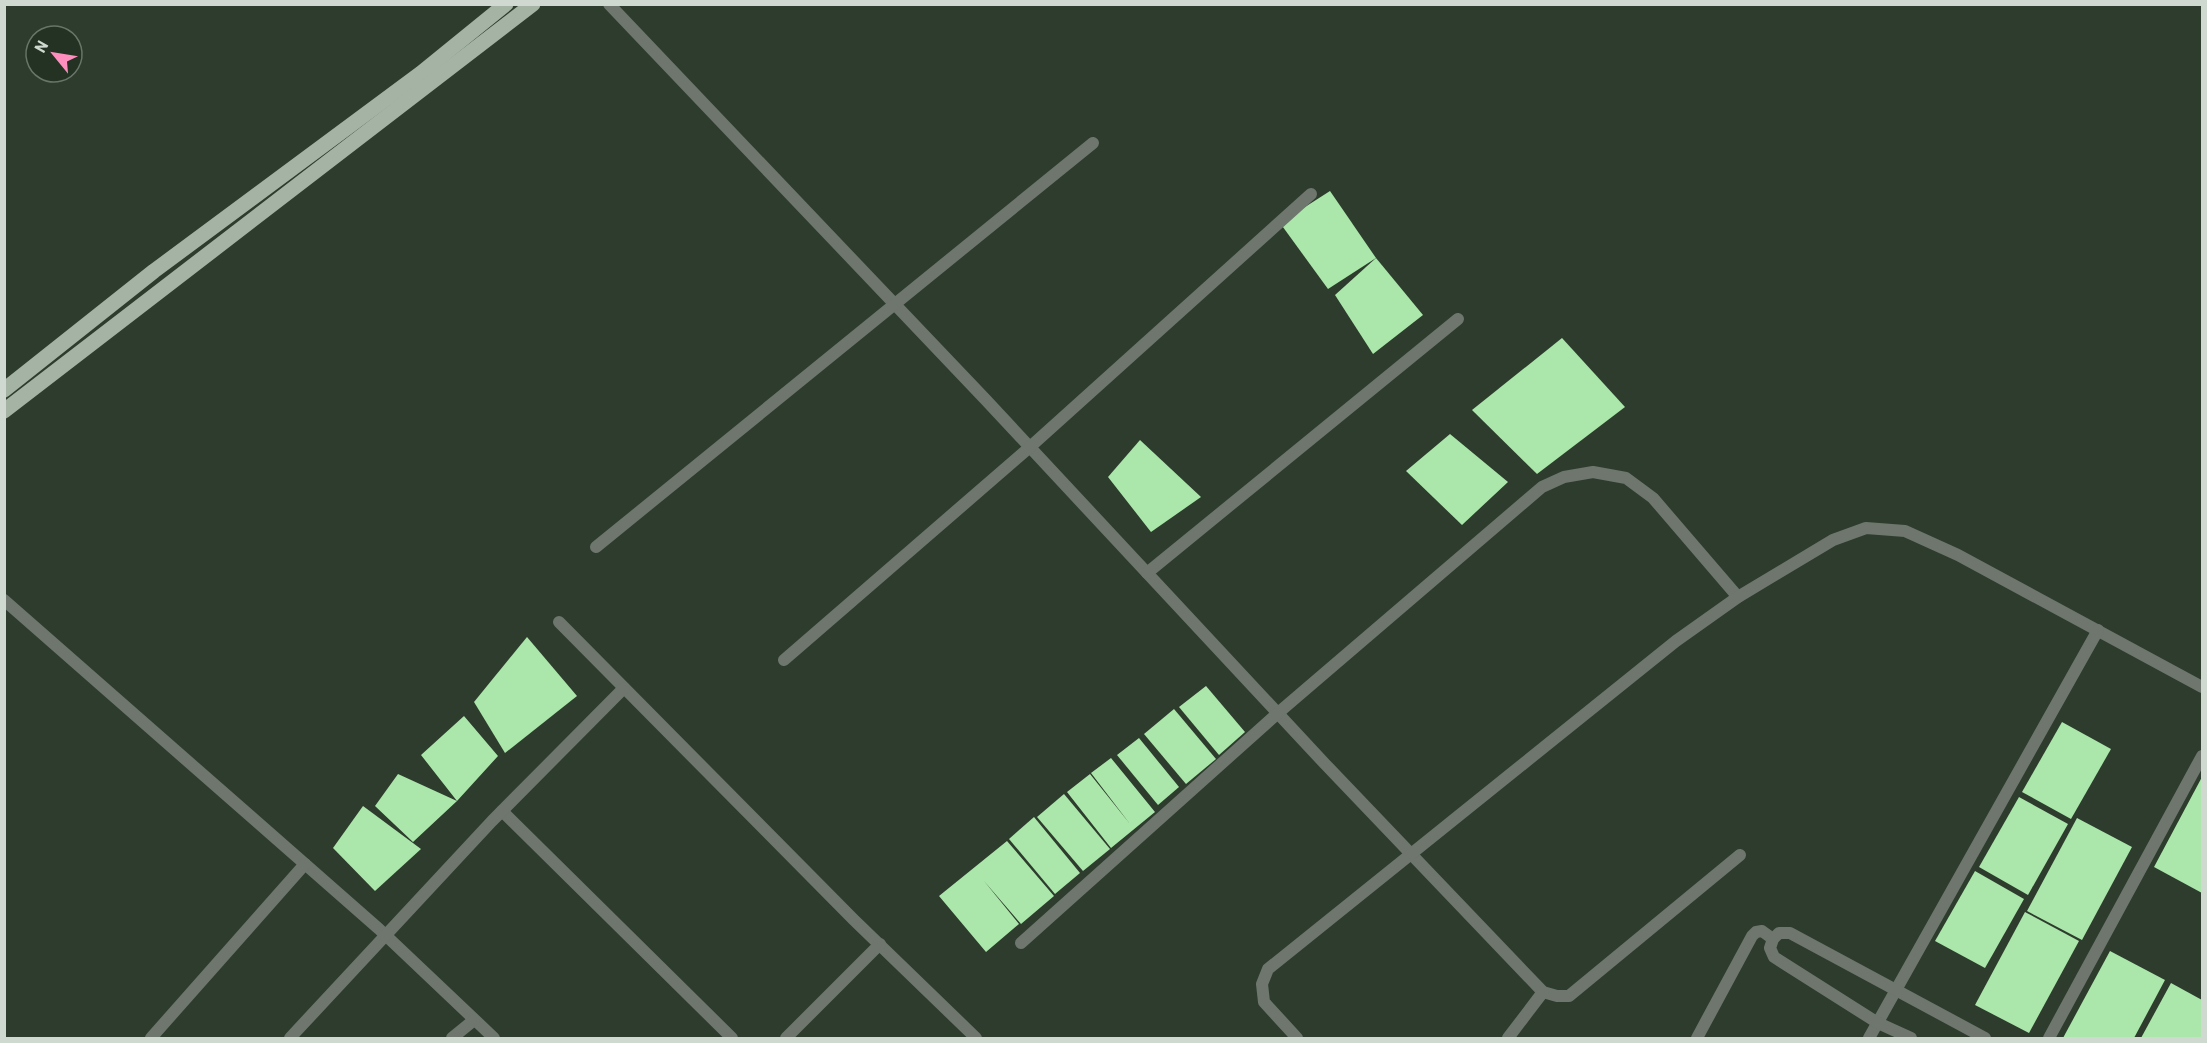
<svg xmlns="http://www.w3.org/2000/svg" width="2207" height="1043" font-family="Barlow,sans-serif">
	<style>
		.building { fill: #abe6aa }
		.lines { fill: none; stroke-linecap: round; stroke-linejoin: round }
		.minor { stroke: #6e766e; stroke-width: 12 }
		.primary { stroke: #a4b3a4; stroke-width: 15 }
	</style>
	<rect width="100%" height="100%" fill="#2d3c2d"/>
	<g class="building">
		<path d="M1330 191 1376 258 1328 289 1280 223Z"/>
		<path d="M1376 258 1423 315 1373 354 1335 295Z"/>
		<path d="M1562 338 1625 407 1537 474 1472 410Z"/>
		<path d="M1450 434 1508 482 1462 525 1406 471Z"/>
		<path d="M1140 440 1201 497 1151 532 1108 477Z"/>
		<path d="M527 637 577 696 505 753 474 702Z"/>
		<path d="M1206 686 1245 732 1219 755 1179 707Z"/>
		<path d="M1174 709 1216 759 1186 784 1144 734Z"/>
		<path d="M464 716 498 756 457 801 413 842 375 806 398 774 457 801 421 755Z"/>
		<path d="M2062 722 2111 749 2071 819 2022 792Z"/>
		<path d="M1139 738 1179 787 1158 805 1117 755Z"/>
		<path d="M1111 758 1155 812 1111 848 1067 792 1090 774 1130 824 1091 773Z"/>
		<path d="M2202 777V893L2154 867Z"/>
		<path d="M1064 794 1110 849 1083 871 1037 817Z"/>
		<path d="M2019 797 2068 824 2028 895 1979 867Z"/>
		<path d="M363 806 421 849 375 891 333 848Z"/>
		<path d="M1034 817 1080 873 1055 894 1009 839Z"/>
		<path d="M2077 818 2132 847 2082 940 2027 911Z"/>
		<path d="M1007 841 1054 896 1021 924 984 881 1019 924 986 952 939 896Z"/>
		<path d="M1975 871 2024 899 1985 968 1935 941Z"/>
		<path d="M2025 912 2079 941 2029 1033 1975 1005Z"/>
		<path d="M2110 951 2165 980 2134 1038H2063Z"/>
		<path d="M2171 983 2202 1000V1038H2141Z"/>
	</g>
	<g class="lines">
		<g class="minor">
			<path d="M609 4 985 399 1326 765 1543 992 1557 996H1569L1740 855"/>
			<path d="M596 547 1093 143"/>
			<path d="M1147 573 1458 319"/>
			<path d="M4 600 379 929 494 1038"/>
			<path d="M559 622 854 920 976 1038"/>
			<path d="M784 660 1030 447 1311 194"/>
			<path d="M502 811 732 1038"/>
			<path d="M1021 943 1278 713 1542 487 1564 477 1593 472 1626 478 1653 498 1738 597"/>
			<path d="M151 1038 305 864"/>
			<path d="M290 1038 492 821 624 688"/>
			<path d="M452 1038 474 1020"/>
			<path d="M786 1038 880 944"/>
			<path d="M1297 1038 1264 1002 1262 984 1268 969 1676 641 1738 597 1833 540 1866 528 1905 531 1958 555 2202 687"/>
			<path d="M1508 1038 1543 992"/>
			<path d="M1697 1038 1752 936 1756 932 1762 931 1773 939"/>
			<path d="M1869 1038 2098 630"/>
			<path d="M1911 1038 1878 1023 1774 957 1770 948 1773 939 1779 933H1790L1985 1038"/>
			<path d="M2049 1038 2202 756"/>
		</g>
		<g class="primary">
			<path d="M4 390 154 271 421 73 506 4"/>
			<path d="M4 411 533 4"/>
		</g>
	</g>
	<rect width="2207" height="1043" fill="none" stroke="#d0d9d0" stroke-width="12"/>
	<g transform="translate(54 54) rotate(300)"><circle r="28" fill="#233223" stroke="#687568" stroke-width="1.5"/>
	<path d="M0-4.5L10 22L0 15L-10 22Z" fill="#fe8ebd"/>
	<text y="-9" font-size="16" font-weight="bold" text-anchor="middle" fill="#d0d9d0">N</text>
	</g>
</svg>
